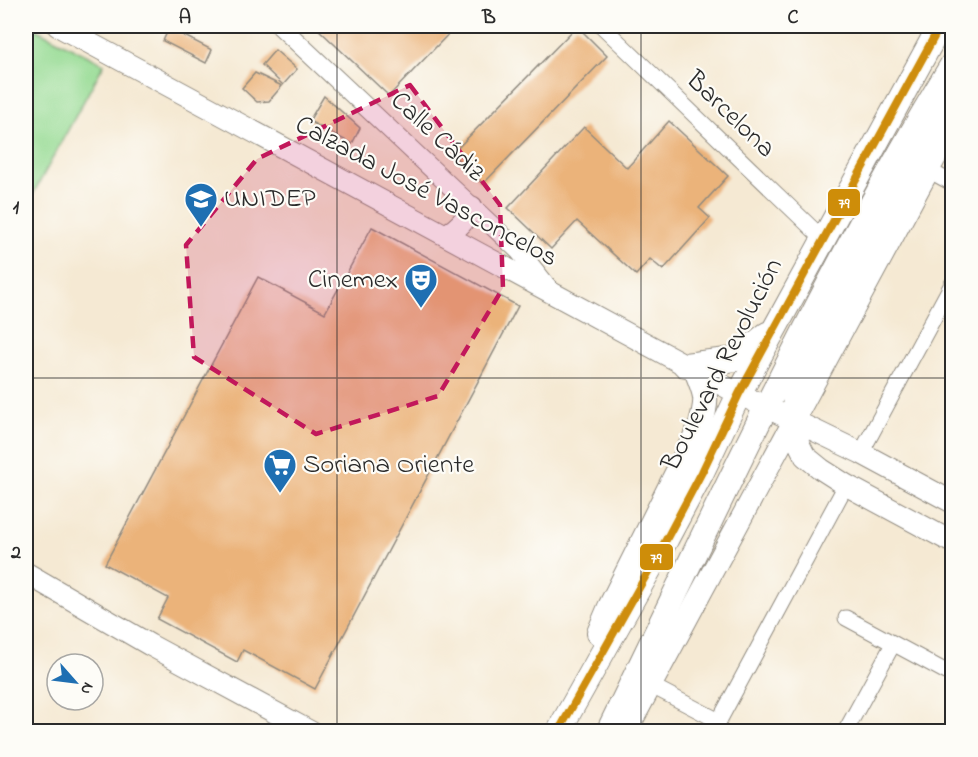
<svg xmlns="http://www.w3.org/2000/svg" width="978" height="757" font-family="'Indie Flower',sans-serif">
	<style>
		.green { fill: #97db94; stroke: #618360; stroke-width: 1.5 }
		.building { fill: #ebb37a }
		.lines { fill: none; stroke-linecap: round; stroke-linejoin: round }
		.minor-casing { stroke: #908a7f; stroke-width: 17 }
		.tertiary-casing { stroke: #908a7f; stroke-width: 20 }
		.secondary-casing { stroke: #908a7f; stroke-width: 23 }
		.primary-casing { stroke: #908a7f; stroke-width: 26 }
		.minor { stroke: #fff; stroke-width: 15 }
		.tertiary { stroke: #fff; stroke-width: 18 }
		.secondary { stroke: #fff; stroke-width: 21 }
		.primary { stroke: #fff; stroke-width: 24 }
		.bus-1-casing { stroke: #fdfcf7; stroke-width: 12 }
		.bus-1 { stroke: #ce8d09; stroke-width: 8 }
		.marked { fill: #c2185b; fill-opacity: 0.2; stroke: #c2185b; stroke-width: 4.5; stroke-dasharray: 12 8; stroke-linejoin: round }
		.grid { fill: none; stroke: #2b2b2b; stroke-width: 1.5; stroke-opacity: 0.55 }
		.labels { text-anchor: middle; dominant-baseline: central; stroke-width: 4.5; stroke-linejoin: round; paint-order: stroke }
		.street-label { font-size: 27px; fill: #2b2b2b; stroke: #fdfcf7 }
		.poi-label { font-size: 27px; fill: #2b2b2b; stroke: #fdfcf7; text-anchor: start }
		.line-badge { stroke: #fdfcf7; stroke-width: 2 }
		.badge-label { font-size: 16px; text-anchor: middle; font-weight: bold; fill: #fff }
		.neatline { fill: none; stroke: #2b2b2b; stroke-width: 2 }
		.grid-label { font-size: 20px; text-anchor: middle; font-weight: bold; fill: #2b2b2b }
	</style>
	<rect width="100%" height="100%" fill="#fdfcf7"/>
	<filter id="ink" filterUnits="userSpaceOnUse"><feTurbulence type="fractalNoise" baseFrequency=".0167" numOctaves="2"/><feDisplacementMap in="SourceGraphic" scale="12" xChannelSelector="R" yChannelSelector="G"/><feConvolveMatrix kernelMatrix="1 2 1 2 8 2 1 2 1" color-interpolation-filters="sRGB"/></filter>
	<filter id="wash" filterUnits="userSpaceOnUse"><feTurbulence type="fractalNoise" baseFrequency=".008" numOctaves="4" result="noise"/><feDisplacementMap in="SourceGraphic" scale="24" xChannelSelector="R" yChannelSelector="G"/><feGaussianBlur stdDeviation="1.35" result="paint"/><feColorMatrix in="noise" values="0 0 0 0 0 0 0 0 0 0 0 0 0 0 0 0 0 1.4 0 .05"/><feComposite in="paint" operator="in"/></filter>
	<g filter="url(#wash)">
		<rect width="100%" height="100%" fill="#f5e9d3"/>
		<path class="green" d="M26 26H29L104 64 26 207Z"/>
		<g id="blocks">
			<g class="building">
				<path d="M315 26H456L389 96Z"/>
				<path d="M577 26 607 56 483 184 452 154Z"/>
				<path d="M169 28 212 50 206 63 163 41Z"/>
				<path d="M275 50 297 69 283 85 262 65Z"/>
				<path d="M255 73 282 86 269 101 257 102 242 88Z"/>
				<path d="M324 96 360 128 352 144 309 121Z"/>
				<path d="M669 121 728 176 699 208 710 218 663 270 650 259 636 275 577 221 551 249 508 208 584 127 627 168Z"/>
				<path d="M372 227 518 306 315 689 243 650 237 662 157 619 168 598 105 564 258 277 325 313Z"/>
			</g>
		</g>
	</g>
	<g filter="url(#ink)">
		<use href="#blocks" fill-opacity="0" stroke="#908a7f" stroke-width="1.5"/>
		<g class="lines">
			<g class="minor-casing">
				<g id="minor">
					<path d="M602 26 823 239"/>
					<path d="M921 166 952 183"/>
					<path d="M861 453 952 284"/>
					<path d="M846 618 952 675"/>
					<path d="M652 686 719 721"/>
					<path d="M713 732 846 485"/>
					<path d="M845 732 893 644"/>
					<path d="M950 732 952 728"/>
				</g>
			</g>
			<g class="tertiary-casing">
				<path id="tertiary" d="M280 26 519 251 551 291"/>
			</g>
			<g class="secondary-casing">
				<g id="secondary">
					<path d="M58 26 739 394 861 453 952 502"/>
					<path d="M446 235C459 228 465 220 472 207"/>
					<path d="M793 421 799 444 805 456 821 469 846 485 952 542"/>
					<path d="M26 573 150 645 311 732"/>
					<path d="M626 732 952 127"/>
				</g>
			</g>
			<g class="primary-casing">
				<g id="primary">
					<path d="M685 365 736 359 767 334"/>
					<path d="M793 421 795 398 798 389 952 94"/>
					<path d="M599 633 610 607 700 427C708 399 707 397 696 370"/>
					<path d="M558 732 667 538 702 472 739 394 940 26"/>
					<path d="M608 732C718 507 822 278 952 65"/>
				</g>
			</g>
			<use href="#minor" class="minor"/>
			<use href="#tertiary" class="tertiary"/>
			<use href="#secondary" class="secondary"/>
			<use href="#primary" class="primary"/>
			<g class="bus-1-casing">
				<path id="bus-1" d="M558 732 667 538 702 472 739 394 940 26"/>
			</g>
			<use href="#bus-1" class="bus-1"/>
		</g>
	</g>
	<path class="marked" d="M410 85 500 205 503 288 438 396 316 434 194 357 186 245 257 159Z"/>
	<path class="grid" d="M337 26V732M641 26V732M26 378H952"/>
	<defs>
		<g id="university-pin" transform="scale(1.725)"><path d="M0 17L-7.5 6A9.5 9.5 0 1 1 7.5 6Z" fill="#1f6fb2" stroke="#fdfcf7"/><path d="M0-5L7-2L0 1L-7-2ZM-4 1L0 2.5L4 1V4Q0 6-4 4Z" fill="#fff"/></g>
		<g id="theatre-pin" transform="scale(1.725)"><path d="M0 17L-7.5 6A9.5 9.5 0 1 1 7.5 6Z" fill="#1f6fb2" stroke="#fdfcf7"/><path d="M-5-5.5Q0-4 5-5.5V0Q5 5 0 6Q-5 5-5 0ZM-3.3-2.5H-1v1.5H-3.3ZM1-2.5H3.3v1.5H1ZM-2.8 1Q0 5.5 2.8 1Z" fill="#fff"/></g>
		<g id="supermarket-pin" transform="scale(1.725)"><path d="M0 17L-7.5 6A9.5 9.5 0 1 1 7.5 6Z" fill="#1f6fb2" stroke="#fdfcf7"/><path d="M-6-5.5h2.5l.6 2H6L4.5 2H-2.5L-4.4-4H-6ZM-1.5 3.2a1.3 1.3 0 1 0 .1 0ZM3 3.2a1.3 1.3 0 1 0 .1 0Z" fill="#fff"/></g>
	</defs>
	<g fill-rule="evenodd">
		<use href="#university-pin" x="201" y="199"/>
		<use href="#theatre-pin" x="421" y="280"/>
		<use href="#supermarket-pin" x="280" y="465"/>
	</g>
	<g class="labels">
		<g class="street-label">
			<text transform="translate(730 115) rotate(44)">Barcelona</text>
			<text transform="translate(437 137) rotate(43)">Calle Cádiz</text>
			<text transform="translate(426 192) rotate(28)">Calzada José Vasconcelos</text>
			<text transform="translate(723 365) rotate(-63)">Boulevard Revolución</text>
		</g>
		<g class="poi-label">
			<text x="224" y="199">UNIDEP</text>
			<text x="398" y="280" text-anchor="end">Cinemex</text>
			<text x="303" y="465">Soriana Oriente</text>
		</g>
	</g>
	<g class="line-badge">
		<rect x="827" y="188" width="34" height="29" rx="6" fill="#ce8d09"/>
		<rect x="639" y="543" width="35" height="28" rx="6" fill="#ce8d09"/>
	</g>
	<g class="badge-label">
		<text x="844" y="208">79</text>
		<text x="656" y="563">79</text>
	</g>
	<rect width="978" height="757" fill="none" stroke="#fdfcf7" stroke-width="66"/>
	<g transform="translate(75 682) rotate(118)"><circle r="28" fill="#fdfcf7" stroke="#a9a8a5" stroke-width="1.5"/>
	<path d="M0-4.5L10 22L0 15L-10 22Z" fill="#1f6fb2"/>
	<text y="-9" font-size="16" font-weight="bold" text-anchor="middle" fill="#2b2b2b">N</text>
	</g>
	<rect x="33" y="33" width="912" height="691" class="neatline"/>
	<g class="grid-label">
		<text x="185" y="23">A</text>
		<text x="489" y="23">B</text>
		<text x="793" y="23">C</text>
		<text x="16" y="213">1</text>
		<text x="16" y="558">2</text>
	</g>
</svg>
